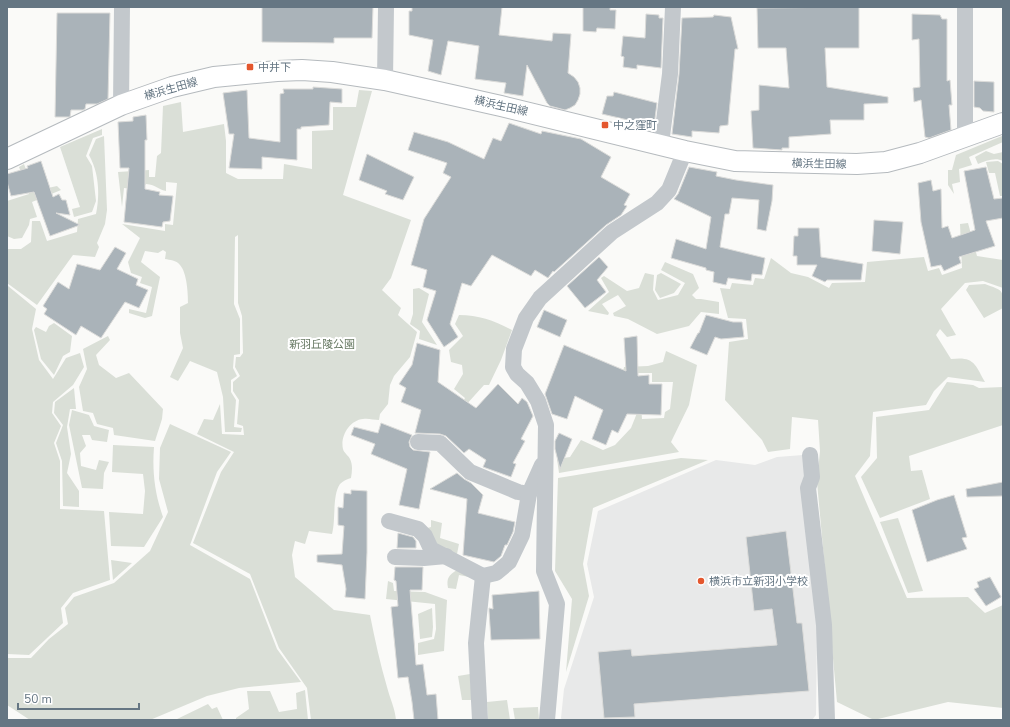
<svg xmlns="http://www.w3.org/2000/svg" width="1010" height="727" font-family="'Nunito Sans','Noto Sans JP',sans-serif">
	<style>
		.built { fill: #e8e9e9 }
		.green { fill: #dadfd7 }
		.building { fill: #aab3b9; stroke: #dcdcda }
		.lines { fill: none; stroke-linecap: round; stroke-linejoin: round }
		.major-casing { stroke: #b5babe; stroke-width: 22 }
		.minor { stroke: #c3c8cc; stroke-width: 16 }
		.major { stroke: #fff; stroke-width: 20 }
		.poi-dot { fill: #e4572e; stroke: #fff; stroke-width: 1.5 }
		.labels { text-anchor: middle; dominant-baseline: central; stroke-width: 4; stroke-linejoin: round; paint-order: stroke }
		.poi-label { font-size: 11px; fill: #657683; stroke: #fff; text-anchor: start }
		.street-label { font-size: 11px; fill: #657683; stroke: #fff }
		.park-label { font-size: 11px; fill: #687a64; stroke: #fff }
	</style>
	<rect width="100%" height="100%" fill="#fafaf8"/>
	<path class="built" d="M803 455 817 630 816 715 812 720H562L561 718 564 689 594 597 587 564 598 511 716 460 755 465 777 457Z"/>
	<g class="green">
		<path d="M359 90 372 91 343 195 411 220 391 278 382 290 401 308 398 315 417 332 410 357 394 376 390 385 388 404 380 414 379 420C374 420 368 418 363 419 350 420 340 436 343 449 344 453 348 455 350 459 353 465 352 472 351 478 347 479 343 481 340 484 332 495 336 520 332 534L309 531 305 544 295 541 292 555 295 577 334 610 370 615C375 640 380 663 387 687 390 699 395 708 396 720H311L307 688 279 648 250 574 193 543 221 472 234 452 197 434 204 419 213 420 220 404 222 434 244 435 243 426 237 424 239 400 233 391V382L240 376 235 367 236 357H240L243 353 242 316 238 303V235L235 237 234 304 240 319V354L234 355 233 368 237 376 231 380V392L236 400 234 427 242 428 241 432H225L223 397 217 372 190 361 178 381 170 377 183 348 180 333V307L188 303C188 293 187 273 180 265 176 260 170 260 165 259L166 252 163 250 158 253 145 251 141 262 160 277 152 316 145 318 129 313V309L146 313 152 287 140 283 142 277 131 273 128 262 140 238 122 224 165 231V224L173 225 177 183 166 182V191C157 189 157 185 146 184L141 190 124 188 122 207 118 172 149 170V177H155L157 156 161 153 163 106 181 102 183 132 224 124 226 141V173L238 179H283L284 164 312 169V131L333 130V107H356Z"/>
		<path d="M102 129V135L93 138 86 156 92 166 96 201 92 212 74 217 72 209 80 207 60 147Z"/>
		<path d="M104 136 107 210 105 224 97 243 99 247 95 257 73 255 37 305 7 283V249H21L31 242 32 221H40L47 241 77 232 78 219 96 214C100 194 99 173 89 155L96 139Z"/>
		<path d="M1002 136 1003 142 969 157 972 165 959 169 960 182 952 184 954 194 948 185V170H952L956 155Z"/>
		<path d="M986 151 994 154 1003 152V161C995 157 986 161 978 164L975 157Z"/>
		<path d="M998 161 1003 164V196H1000L995 173H989L986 162Z"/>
		<path d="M24 164 31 184 48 188 57 186 61 190 32 202 37 217 30 219 29 225 22 238 14 239 7 236V201L29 194 19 167Z"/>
		<path d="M968 223 977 256 1003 260V288L983 281 965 283 941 309 956 335 947 337 940 329 936 335 951 359C974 356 975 364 985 382L948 377 934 391 926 405 873 412 870 456 855 476 907 598 968 597 985 613 1003 605V708L948 702 874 720 837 702 817 482 820 451 818 420 792 417 790 449 768 452 762 440 725 400 729 342 748 339 746 319 728 318 720 288 730 289 732 283 753 285 755 278 764 279 771 258 791 273 808 277 829 288 832 283 865 282 867 262 924 257 928 271 939 268 942 275 962 268 960 224Z"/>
		<path d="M665 262 693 274 699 288 692 295 696 299H701L719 302V314L701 312 689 326 657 334 628 319 614 316 613 313 626 306 618 295 602 304 609 313 608 315 588 311 609 292 601 278 604 276 627 291 639 288 645 273 654 275 653 290 658 300 678 295 685 283 661 270Z"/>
		<path d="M661 273 681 284 674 293 660 298 655 290 657 275Z"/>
		<path d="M985 284C1003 291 1003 288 1003 308L984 318 966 290 969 285Z"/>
		<path d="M8 286 36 309 32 329 39 360 53 379 66 358 80 353 84 367 73 385 53 402 52 413 61 426 54 443 60 461V509L104 511 110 580 73 593 61 608 63 623 29 655 7 654V289Z"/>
		<path d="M419 288 429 294 422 322 437 345 419 339 420 331 410 324 413 314V289Z"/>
		<path d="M459 315C479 315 495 321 512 330L501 360 489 385H484L456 416 465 398 454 389 463 374 462 365 451 362 449 350 463 336 455 324Z"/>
		<path d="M54 323 72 336 70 352 63 356 54 375 41 359 34 330 36 327 46 332 49 326Z"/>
		<path d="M108 336 110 340 96 355 99 365 116 378 129 373 163 409 162 419 155 441 114 435 113 428 97 424 93 413 83 411 79 387 87 369 83 349Z"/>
		<path d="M666 351 697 365 689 405 671 442 679 452 559 473 557 459 570 457 581 440 603 450 615 445 631 428 641 403 642 419 664 418 665 412 670 409 673 382H652V373H623L624 367 648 366 663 362Z"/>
		<path d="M947 382 973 385 979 388 1003 387V425L909 456 911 471 922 470 930 499 880 518 861 477 877 458 876 417 929 410Z"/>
		<path d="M74 388 76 409H70L67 427 71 454 67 473 79 491V507L63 506 62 461 56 443 63 425 54 413 55 402Z"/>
		<path d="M72 410 89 415 94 426 109 430 107 442 92 440 90 435H82L86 446 80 453 81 466 96 470 99 460 109 462 104 473 103 489 82 488 69 425Z"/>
		<path d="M170 424 231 452 217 472 190 545 250 579 277 649 301 682 239 688 207 696 150 720H30L7 705V658H31L49 639 68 624 65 608 74 597 114 583 150 551 168 512 159 479 160 448Z"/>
		<path d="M113 445 154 447C152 472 155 494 163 517L144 547 111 546 109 512 143 514 145 491 143 474 112 472Z"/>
		<path d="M681 458 708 460 593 508 583 564 589 596 566 672 572 599 555 571 558 478Z"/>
		<path d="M898 518 923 591 908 593 880 522Z"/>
		<path d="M431 520 442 523 440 538 459 544 457 554 434 547 424 529 431 527Z"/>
		<path d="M111 560 132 563 113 580Z"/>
		<path d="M457 570 474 578 459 575 456 589 448 588C446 578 449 575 457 570Z"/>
		<path d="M388 581 393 583 394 591 425 592 447 600 444 651 418 655V643L434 639 436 629 435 604 386 599Z"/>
		<path d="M432 608 433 627 432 637 420 639 418 614Z"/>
		<path d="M470 674 472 700H462L458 676Z"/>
		<path d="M305 690 308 720H236V718L249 709 247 691H270L279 712 297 709 296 693Z"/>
		<path d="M507 700 510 720H488L487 702Z"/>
		<path d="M208 704 212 709 217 707 223 720H175Z"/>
		<path d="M538 707 539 720H515L513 708Z"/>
	</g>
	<g class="building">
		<path d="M262 7H373L372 38H334V43L262 42Z"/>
		<path d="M412 7H502L499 35 552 41 553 33 571 34 568 73 574 77 578 82 580 88V94L578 100 575 105 570 108 565 110 550 106 547 103 527 65 523 96 504 93 506 83 475 79 479 46 448 41 441 75 428 71 433 40 409 35V11H412Z"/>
		<path d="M583 7H610V10H616L615 29 597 28 596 32 583 31Z"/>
		<path d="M859 7V48H825L827 87 888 97V103L864 104V120H830L831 134 789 137V148H782V150L753 148 751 111 759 110V85L789 88 786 48H758L757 8Z"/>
		<path d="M57 13H110L108 99 97 104H86L85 109 83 110H71L70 117H55Z"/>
		<path d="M646 14 659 15V18H663L661 68 637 65V69L623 67 624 57 621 56 623 36 645 38Z"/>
		<path d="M912 14 940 15 942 19H947V81L950 80 952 105H949L951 130 929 138 925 137 921 100 914 102 913 88 920 87 919 39 912 40Z"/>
		<path d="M714 15 731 17 738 49H735L728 125 720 126 719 133 692 131V137L672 134 679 74 682 18 713 17Z"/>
		<path d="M974 81 994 82V112L983 111 980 108 974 107Z"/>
		<path d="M313 87 342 89V103L330 102 329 125 301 127V129H297V160L262 157V169L229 168 234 134H229L223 93 247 90 249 138 280 142V94L284 93 283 89H313Z"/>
		<path d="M614 92 657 103 654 126 602 114 607 96H613Z"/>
		<path d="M146 115 147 140H145V189L160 192 159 195 173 196 170 221 163 222 162 227 124 222 129 168H120L118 122 133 121V117Z"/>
		<path d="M509 123 541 134 542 131 581 139 611 157 601 177 630 194 624 205 627 206 621 215 606 225 554 272 553 271 548 278 535 270 531 276 492 255 471 286 462 283 450 324 458 337 444 347 427 320 436 291 423 287 427 270 411 265 424 219 451 177 443 173 447 163 408 150 414 132 448 142 484 159 493 138 501 141Z"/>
		<path d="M367 154 414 177 403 200 385 194 387 191 359 180Z"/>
		<path d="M41 161 53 197 59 194 62 200H66L70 215 56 213 80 225 50 236 34 192 11 196 7 182V174L28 168 27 166Z"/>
		<path d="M689 167 717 172 716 176 736 180 773 185 772 201 766 231 757 229 759 200 732 198 729 214H725L720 247 765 258 762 275 752 274 751 281 728 278 726 285 713 282 714 272 706 270V268L671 258 676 239 706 249 711 217 674 199 678 194Z"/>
		<path d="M986 167 994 199 1003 198V218L986 221 995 246 959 257 961 263 944 271 941 265 931 267 921 222 918 183 931 180 933 191 941 189 942 228 948 226 952 238 975 230 964 171Z"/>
		<path d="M874 220 903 222 900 254 872 251Z"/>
		<path d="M798 228H819L821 257 863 264 861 280H827L825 282 812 276 817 265H797V256H793L794 236H798Z"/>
		<path d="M115 247 126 253 117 269 138 279 136 285 148 290 139 308 125 302 101 338 81 326 76 335 44 314 47 309 43 306 58 282 69 289 77 264 100 270Z"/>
		<path d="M599 257 608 267 597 280 606 292 585 308 567 286Z"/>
		<path d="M544 310 567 320 560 337 537 327Z"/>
		<path d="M706 315 733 322H742L744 337 721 339 715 337 707 355 690 348 698 333H699Z"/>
		<path d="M637 336 638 376 649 375V384H662L661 415 627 414 618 433 612 430 606 445 592 439 603 410 575 396 567 419 552 414 545 394 564 345 626 371 624 338Z"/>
		<path d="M417 343 440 350 438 382 476 408 498 384 518 404 522 398 527 402 533 416 521 439 525 441 513 463 516 464 511 477 483 467 486 460 469 449 464 453 446 436 440 434 415 433 421 410 401 402 406 388 399 384 412 365Z"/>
		<path d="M381 423 412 435 409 442 410 447 413 450 430 452 419 509 399 505 407 469 371 454 375 444 351 435 354 427 378 433Z"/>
		<path d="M559 433 572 439 560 469 555 449V441Z"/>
		<path d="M457 473 464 479 471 483 483 495 478 513 515 522 513 532 507 545H505L501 556 494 562 463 555 467 499 430 489Z"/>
		<path d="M1003 482V496L967 497 966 489Z"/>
		<path d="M351 490 367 491V552L365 599 345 597 346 589 342 565 317 562V555L342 554 344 526 338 525V507L343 508 344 493 351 494Z"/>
		<path d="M954 495 967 537 962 538 967 549 927 562 912 510 937 500Z"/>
		<path d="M786 531 797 623H802L809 691 634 704 635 717 604 718 598 652 631 649 632 656 777 645 772 609 754 611 746 537Z"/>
		<path d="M398 533 413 537 416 541V548H397Z"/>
		<path d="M395 567H423L422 590H410L416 665 423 664 427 695 436 694 438 720H414L412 702 408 677 398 678 391 607 398 606 396 581 394 580Z"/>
		<path d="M990 577 1001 597 986 606 974 589 979 587 977 582Z"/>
		<path d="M539 591 540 639 491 640 489 611V608L493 609 492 595Z"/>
	</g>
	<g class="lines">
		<g class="major-casing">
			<path id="major" d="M7 159 121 105 172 87 214 77 277 71 302 70 332 72 385 80 501 106 685 151 735 161 857 164 886 162 920 153 1003 123"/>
		</g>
		<g class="minor">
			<path d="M385 80 386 7"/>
			<path d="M121 105 122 7"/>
			<path d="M965 137V7"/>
			<path d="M661 144 670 74 673 7"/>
			<path d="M418 442 440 443 470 472 518 492 529 494"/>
			<path d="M810 455 812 477 808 488 824 625 827 720"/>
			<path d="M389 521 418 529 425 536 431 549 483 576"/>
			<path d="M395 557 424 558 446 556"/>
			<path d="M480 720 476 643 483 576 496 573 509 562 522 535 529 494 542 465"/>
			<path d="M547 720 557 604 544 571 546 425 538 401 527 383 517 374 513 367 514 349 526 318 540 298 612 232 657 203 669 190 685 151"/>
		</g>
		<use href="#major" class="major"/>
	</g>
	<g class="poi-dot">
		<rect x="246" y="63" width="8" height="8" rx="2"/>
		<rect x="601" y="121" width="8" height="8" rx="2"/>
		<circle cx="701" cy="581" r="4"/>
	</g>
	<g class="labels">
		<g class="poi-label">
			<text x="258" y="67">中井下</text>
			<text x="613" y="125">中之窪町</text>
			<text x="709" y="581">横浜市立新羽小学校</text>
		</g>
		<g class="street-label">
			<text transform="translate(171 89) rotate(-16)">横浜生田線</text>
			<text transform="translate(501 106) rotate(13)">横浜生田線</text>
			<text transform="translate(819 164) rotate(1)">横浜生田線</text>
		</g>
		<g class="park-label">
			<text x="322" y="344">新羽丘陵公園</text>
		</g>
	</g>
	<rect width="1010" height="727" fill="none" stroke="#657683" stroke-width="16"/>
	<path d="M18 703v6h121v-6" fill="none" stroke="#657683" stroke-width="2"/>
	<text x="24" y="703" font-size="12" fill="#657683" stroke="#ffffff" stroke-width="3" paint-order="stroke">50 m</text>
</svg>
